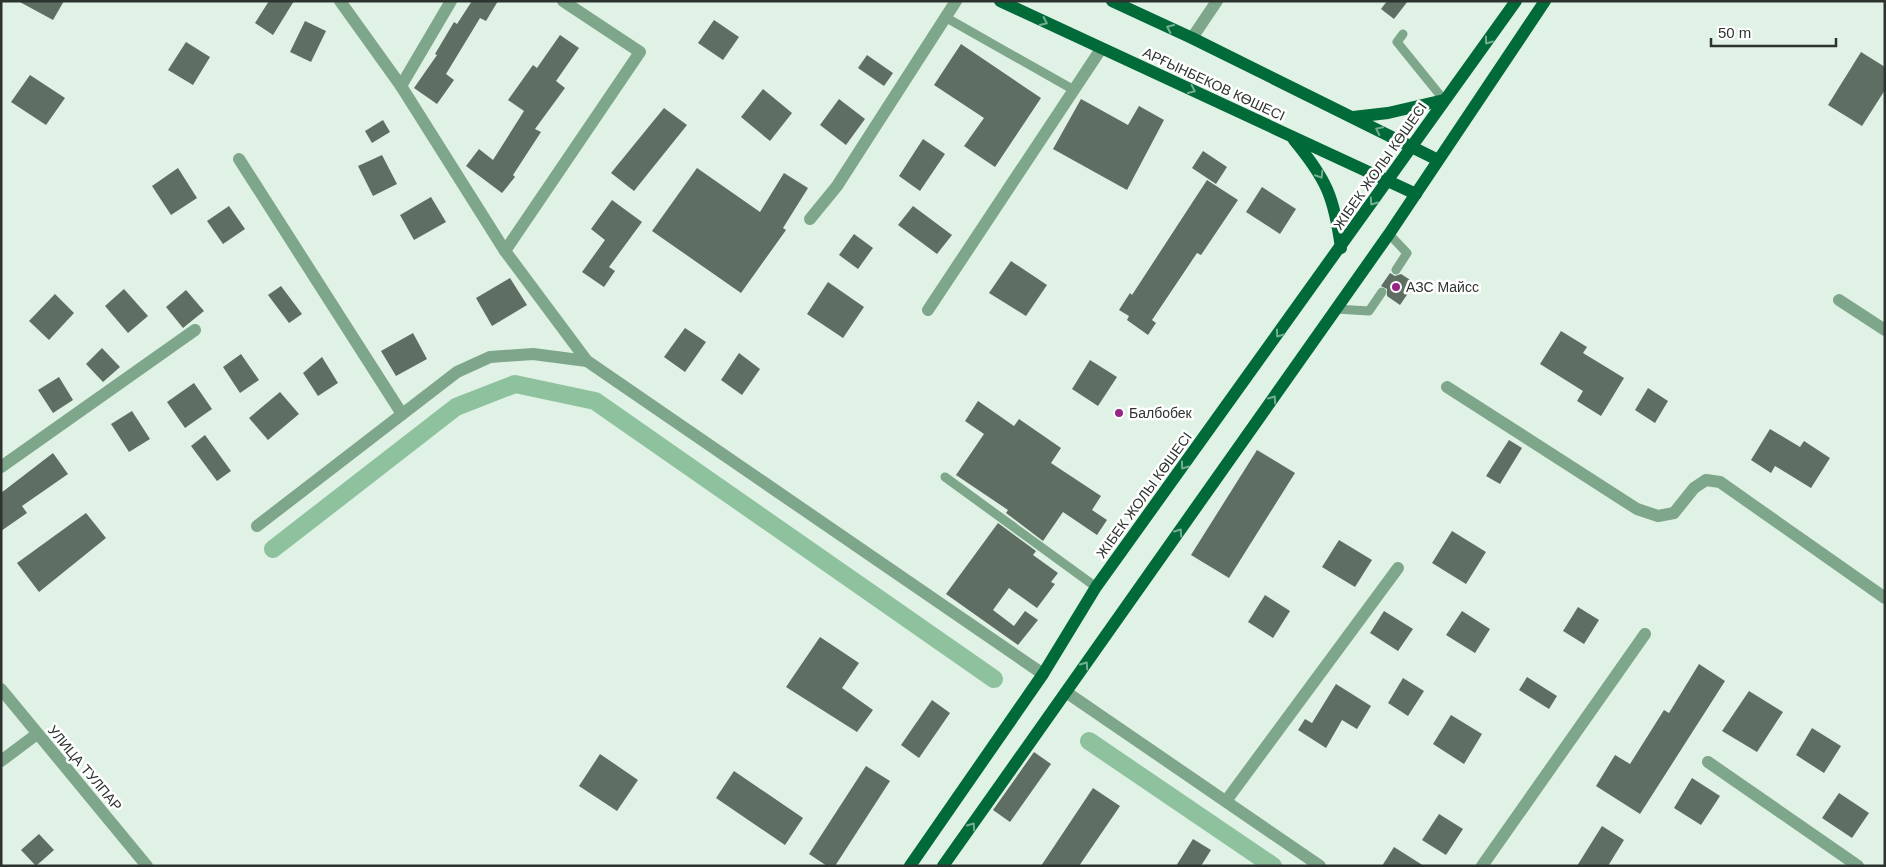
<svg xmlns="http://www.w3.org/2000/svg" width="1886" height="867" font-family="Helvetica,sans-serif">
	<style>
		.lines { fill: none; stroke-linecap: round; stroke-linejoin: round }
		.canal { stroke: #8ec29e; stroke-width: 18 }
		.building { fill: #5f6e63 }
		.service { stroke: #7da68a; stroke-width: 9 }
		.minor { stroke: #7da68a; stroke-width: 12 }
		.primary { stroke: #006a39; stroke-width: 12 }
		.oneway { stroke: #73ad92 }
		.poi-dot { fill: #962686; stroke: #fff; stroke-width: 2 }
		.labels { text-anchor: middle; dominant-baseline: central; stroke-width: 5; stroke-linejoin: round; paint-order: stroke }
		.street-label { font-size: 14px; fill: #2d332f; stroke: #fff }
		.poi-label { font-size: 14px; fill: #2d332f; stroke: #fff; text-anchor: start }
	</style>
	<rect width="100%" height="100%" fill="#e0f1e5"/>
	<g class="lines">
		<g class="canal">
			<path d="M273 549 456 407 515 384 595 401 994 679"/>
			<path d="M1089 741 1273 866"/>
		</g>
	</g>
	<g class="building">
		<path d="M18 1H64L53 20Z"/>
		<path d="M269 1H294L273 35 255 23Z"/>
		<path d="M472 1H498L486 21 480 18 446 74 454 80 437 104 414 88 437 55 435 54 454 22 457 24Z"/>
		<path d="M1387 1H1408L1394 19 1381 9Z"/>
		<path d="M714 20 739 37 723 60 698 43Z"/>
		<path d="M305 21 326 31 311 62 290 52Z"/>
		<path d="M560 35 579 48 556 81 565 88 535 129 541 132 513 175 515 177 502 193 466 166 479 149 493 160 524 111 508 100 533 65 537 68Z"/>
		<path d="M186 42 210 57 193 85 168 70Z"/>
		<path d="M961 44 1041 98 995 167 964 146 984 118 934 85Z"/>
		<path d="M1861 52 1885 67V90L1862 126 1828 105Z"/>
		<path d="M867 55 893 73 884 86 858 68Z"/>
		<path d="M30 75 65 98 46 125 11 102Z"/>
		<path d="M763 89 792 113 770 141 741 117Z"/>
		<path d="M839 99 865 119 846 145 820 125Z"/>
		<path d="M1081 99 1128 125 1139 106 1164 120 1127 190 1053 149Z"/>
		<path d="M664 108 687 125 634 191 611 173Z"/>
		<path d="M383 120 390 132 372 143 365 131Z"/>
		<path d="M923 139 945 154 920 191 899 176Z"/>
		<path d="M1203 151 1227 167 1216 184 1192 168Z"/>
		<path d="M382 155 397 184 373 196 358 166Z"/>
		<path d="M178 168 197 198 171 215 152 186Z"/>
		<path d="M697 168 760 212 784 173 808 188 783 228 786 230 741 293 652 231Z"/>
		<path d="M1207 180 1238 200 1201 255 1197 253 1152 320 1156 323 1148 335 1127 320 1129 316 1119 310 1130 293 1132 295Z"/>
		<path d="M1262 187 1296 209 1280 234 1246 212Z"/>
		<path d="M431 197 446 222 414 240 400 215Z"/>
		<path d="M612 200 642 222 609 267 615 271 604 287 582 272 605 240 591 229Z"/>
		<path d="M229 206 245 229 223 244 207 221Z"/>
		<path d="M913 206 952 235 937 254 898 225Z"/>
		<path d="M854 234 873 248 858 269 839 255Z"/>
		<path d="M1011 261 1047 285 1026 316 989 293Z"/>
		<path d="M1390 273 1395 276 1401 274 1415 283 1400 305 1387 296V289L1381 286Z"/>
		<path d="M510 278 527 305 492 326 476 298Z"/>
		<path d="M828 282 864 307 843 338 807 314Z"/>
		<path d="M281 286 302 314 289 323 268 295Z"/>
		<path d="M124 289 148 316 128 333 105 306Z"/>
		<path d="M186 290 204 311 183 328 166 307Z"/>
		<path d="M55 294 74 313 49 340 29 321Z"/>
		<path d="M685 328 706 342 685 372 664 357Z"/>
		<path d="M1561 331 1587 347 1583 353 1624 378 1601 416 1577 401 1583 391 1540 364Z"/>
		<path d="M413 333 427 359 396 376 381 351Z"/>
		<path d="M102 348 120 367 103 382 86 364Z"/>
		<path d="M739 353 760 369 742 395 721 380Z"/>
		<path d="M241 354 259 380 240 393 223 367Z"/>
		<path d="M322 357 338 383 318 396 303 373Z"/>
		<path d="M1090 360 1117 377 1098 406 1072 389Z"/>
		<path d="M59 377 73 400 53 413 38 390Z"/>
		<path d="M194 383 212 409 185 428 167 402Z"/>
		<path d="M1648 388 1668 401 1655 423 1635 410Z"/>
		<path d="M280 392 299 414 268 440 249 418Z"/>
		<path d="M978 401 1014 426 1019 419 1061 448 1051 463 1101 496 1092 510 1107 520 1097 535 1063 512 1043 541 1006 513 1008 510 956 475 984 434 965 421Z"/>
		<path d="M132 411 150 439 129 452 111 424Z"/>
		<path d="M1770 429 1800 447 1804 441 1830 458 1811 488 1775 466 1771 473 1751 460Z"/>
		<path d="M205 435 231 471 217 481 191 446Z"/>
		<path d="M1509 440 1522 448 1500 484 1486 476Z"/>
		<path d="M1257 450 1295 473 1229 578 1191 555Z"/>
		<path d="M53 453 68 474 22 506 27 513 1 531V493Z"/>
		<path d="M86 513 106 538 39 592 17 563Z"/>
		<path d="M998 523 1036 551 1033 555 1058 573 1051 582 1055 584 1037 608 1009 588 993 610 1014 626 1025 611 1038 620 1018 645 946 594Z"/>
		<path d="M1452 531 1486 552 1466 584 1432 563Z"/>
		<path d="M1339 540 1372 560 1355 587 1322 567Z"/>
		<path d="M1265 595 1290 611 1273 638 1248 622Z"/>
		<path d="M1578 607 1599 620 1584 644 1563 631Z"/>
		<path d="M1384 611 1413 629 1398 651 1370 633Z"/>
		<path d="M1462 611 1490 629 1475 653 1446 635Z"/>
		<path d="M820 637 859 663 842 688 873 710 857 732 786 687Z"/>
		<path d="M1699 664 1725 681 1640 814 1596 786 1615 755 1630 764 1664 710 1669 713Z"/>
		<path d="M1527 677 1557 696 1549 709 1519 690Z"/>
		<path d="M1403 678 1424 691 1408 716 1388 703Z"/>
		<path d="M1336 684 1371 706 1357 729 1342 720 1326 748 1298 730 1305 719 1312 723Z"/>
		<path d="M1749 691 1783 712 1757 752 1722 731Z"/>
		<path d="M932 700 950 713 919 758 901 745Z"/>
		<path d="M1451 715 1482 734 1464 764 1433 744Z"/>
		<path d="M1812 728 1841 746 1824 773 1796 755Z"/>
		<path d="M1034 752 1051 764 1010 822 993 810Z"/>
		<path d="M600 754 638 780 617 811 579 786Z"/>
		<path d="M866 766 890 781 835 866H827L809 854Z"/>
		<path d="M734 771 803 818 785 845 716 798Z"/>
		<path d="M1692 778 1720 796 1701 825 1674 808Z"/>
		<path d="M1093 788 1120 806 1079 866H1041Z"/>
		<path d="M1839 793 1869 813 1852 838 1822 818Z"/>
		<path d="M1439 814 1463 829 1446 855 1422 840Z"/>
		<path d="M1602 826 1624 840 1608 866H1577Z"/>
		<path d="M39 834 54 850 36 866 21 850Z"/>
		<path d="M1193 839 1211 850 1201 866H1176Z"/>
		<path d="M1394 847 1424 866H1382Z"/>
	</g>
	<g class="lines">
		<g class="service">
			<path d="M945 17 1074 90"/>
			<path d="M1403 34 1397 42 1444 100"/>
			<path d="M1389 234 1407 253 1396 270"/>
			<path d="M1336 309 1369 311 1382 292"/>
			<path d="M945 477 1096 587"/>
		</g>
		<g class="minor">
			<path d="M340 1 401 86 505 251 587 361"/>
			<path d="M1192 38 1217 1"/>
			<path d="M401 86 451 1"/>
			<path d="M239 159 402 414"/>
			<path d="M810 219 837 186 956 1"/>
			<path d="M505 251 640 52 563 1"/>
			<path d="M1839 300 1885 330"/>
			<path d="M928 310 1101 49"/>
			<path d="M1447 387 1637 509 1658 516 1674 513 1694 488 1706 480 1720 482 1885 598"/>
			<path d="M1 467 195 330"/>
			<path d="M257 526 457 372 490 357 533 354 587 361 1043 674"/>
			<path d="M1 689 147 866"/>
			<path d="M1066 692 1320 866"/>
			<path d="M1 761 37 734"/>
			<path d="M1708 762 1858 866"/>
			<path d="M1226 801 1398 568"/>
			<path d="M1482 866 1645 634"/>
		</g>
		<g class="primary">
			<path d="M1000 1 1416 194"/>
			<path d="M1112 1 1192 38 1438 160"/>
			<path d="M1353 117 1388 113 1444 100"/>
			<path d="M1294 140C1327 180 1334 197 1341 248"/>
			<path d="M910 866 1043 674 1096 587 1516 1"/>
			<path d="M943 866 1389 234 1545 1"/>
		</g>
	</g>
	<defs><path id="oneway-chevron" d="M-2-3.5L2.5 0L-2 3.5" fill="none" stroke-width="1.6" stroke-linecap="round" stroke-linejoin="round" transform="scale(1.25)"/></defs>
	<g class="oneway">
		<use href="#oneway-chevron" transform="translate(1044 22) rotate(25)"/>
		<use href="#oneway-chevron" transform="translate(1170 28) rotate(-155)"/>
		<use href="#oneway-chevron" transform="translate(1488 41) rotate(126)"/>
		<use href="#oneway-chevron" transform="translate(1192 90) rotate(25)"/>
		<use href="#oneway-chevron" transform="translate(1379 130) rotate(-154)"/>
		<use href="#oneway-chevron" transform="translate(1320 175) rotate(58)"/>
		<use href="#oneway-chevron" transform="translate(1373 202) rotate(125)"/>
		<use href="#oneway-chevron" transform="translate(1279 334) rotate(126)"/>
		<use href="#oneway-chevron" transform="translate(1273 399) rotate(-55)"/>
		<use href="#oneway-chevron" transform="translate(1184 466) rotate(126)"/>
		<use href="#oneway-chevron" transform="translate(1179 532) rotate(-55)"/>
		<use href="#oneway-chevron" transform="translate(1085 665) rotate(-55)"/>
		<use href="#oneway-chevron" transform="translate(972 826) rotate(-55)"/>
	</g>
	<g class="poi-dot">
		<circle cx="1396" cy="287" r="5"/>
		<circle cx="1119" cy="413" r="5"/>
	</g>
	<g class="labels">
		<g class="street-label">
			<text transform="translate(1214 84) rotate(25)">АРҒЫНБЕКОВ КӨШЕСІ</text>
			<text transform="translate(1380 166) rotate(-55)">ЖІБЕК ЖОЛЫ КӨШЕСІ</text>
			<text transform="translate(1144 495) rotate(-54)">ЖІБЕК ЖОЛЫ КӨШЕСІ</text>
			<text transform="translate(85 768) rotate(50)">УЛИЦА ТУЛПАР</text>
		</g>
		<g class="poi-label">
			<text x="1406" y="287">АЗС Майсс</text>
			<text x="1129" y="413">Балбобек</text>
		</g>
	</g>
	<rect width="1886" height="867" fill="none" stroke="#2d332f" stroke-width="5"/>
	<path d="M1711 38v8h125v-8" fill="none" stroke="#2d332f" stroke-width="2.5"/>
	<text x="1718" y="38" font-size="15" fill="#2d332f" stroke="#ffffff" stroke-width="4" paint-order="stroke">50 m</text>
</svg>
